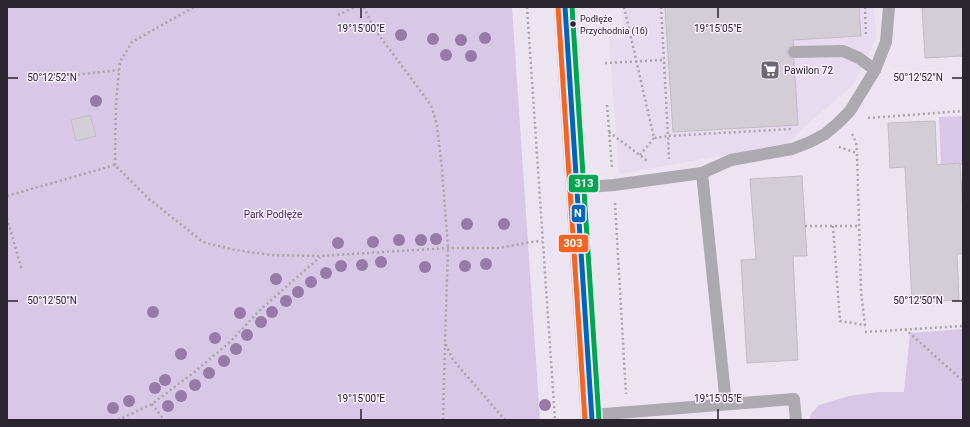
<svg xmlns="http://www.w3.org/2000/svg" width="970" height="427" font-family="Roboto,sans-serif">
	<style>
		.built { fill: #e7dbf0 }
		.green { fill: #d9c7e7 }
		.building { fill: #d3cdd7; stroke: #c2bcc6 }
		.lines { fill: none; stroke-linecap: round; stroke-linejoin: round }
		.path { stroke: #a8a4aa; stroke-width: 2.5; stroke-dasharray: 2 3; stroke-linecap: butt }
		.service { stroke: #aca9b0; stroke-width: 12 }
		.tertiary { stroke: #aca9b0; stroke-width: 22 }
		.bus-1-casing { stroke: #f7effd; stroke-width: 8 }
		.bus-2-casing { stroke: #f7effd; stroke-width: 8 }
		.bus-3-casing { stroke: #f7effd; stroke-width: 8 }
		.bus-1 { stroke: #0065bd; stroke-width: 5 }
		.bus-2 { stroke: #f26522; stroke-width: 5 }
		.bus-3 { stroke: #00a651; stroke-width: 5 }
		.tree { fill: #957ba6 }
		.ticks { fill: none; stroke: #2a252e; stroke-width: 1.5 }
		.bus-dot { fill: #2a252e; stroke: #f7effd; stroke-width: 1.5 }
		.labels { text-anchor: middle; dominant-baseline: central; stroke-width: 3; stroke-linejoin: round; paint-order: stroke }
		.bus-label { font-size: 9px; fill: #2a252e; stroke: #f7effd; text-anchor: start }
		.poi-label { font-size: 10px; fill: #2a252e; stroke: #f7effd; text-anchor: start }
		.park-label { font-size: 10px; fill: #4e2468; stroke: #f7effd }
		.ticks-label { font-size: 10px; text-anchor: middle; fill: #2a252e; stroke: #f7effd; stroke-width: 3; stroke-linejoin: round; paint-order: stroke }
		.line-badge { stroke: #f7effd; stroke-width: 1.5 }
		.badge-label { font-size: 11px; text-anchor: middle; font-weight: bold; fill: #fff }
	</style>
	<rect width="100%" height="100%" fill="#ece5f1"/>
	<path class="built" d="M622 7H874L876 38 854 84 803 128 788 144 619 174 609 39 623 38Z"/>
	<g class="green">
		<path d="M7 7H512L540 420H7Z"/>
		<path d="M963 116V165L941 164 939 117Z"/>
		<path d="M963 329V420H809L811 414 819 405 849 396 877 392H904L910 333Z"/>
	</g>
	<g class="building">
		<path d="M665 7H859L861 36 793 40 794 45 788 48 787 53 790 58 794 59 798 125 673 132Z"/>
		<path d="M922 7H963V56L925 58Z"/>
		<path d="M90 115 96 136 76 141 71 120Z"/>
		<path d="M935 121 937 165 960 163 963 215V254H957L959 300 912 302 905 167 890 168 888 123Z"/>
		<path d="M802 176 807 256H793L798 360 747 363 741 260 756 259 750 179Z"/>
	</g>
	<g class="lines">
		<g class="path">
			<path d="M364 7 373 27 431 105 437 125 442 169 448 248 445 343 453 360 505 420"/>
			<path d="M527 7 555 420"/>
			<path d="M624 7 654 138 668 136 669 159"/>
			<path d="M661 7 668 136 791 129"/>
			<path d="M865 7 866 37"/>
			<path d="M338 15 355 7"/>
			<path d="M605 63 664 60"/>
			<path d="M48 78 119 70"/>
			<path d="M607 105 612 168"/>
			<path d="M868 118 963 111"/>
			<path d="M609 132 649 162"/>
			<path d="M852 134 856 142 857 153"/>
			<path d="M640 155 654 138"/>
			<path d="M115 165 116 102 120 62 132 42 194 7"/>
			<path d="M7 196 115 165 149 199 203 242 235 250 271 255 320 256 448 248H500L530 242 542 241"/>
			<path d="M615 203 626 394"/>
			<path d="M7 218 22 271"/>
			<path d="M805 226H859"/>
			<path d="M833 226 840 321 865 325 861 292 857 153 839 147"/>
			<path d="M905 329 963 381"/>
			<path d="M865 332 963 326"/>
			<path d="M152 404 164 420"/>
			<path d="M118 420 152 404 192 374 230 342 259 311 320 257"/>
			<path d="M443 420 445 344"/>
		</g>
		<g class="service">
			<path d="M794 52 843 51 859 58 875 70"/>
			<path d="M702 173 726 404"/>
			<path d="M577 188 614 185 702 173 731 160 792 149 810 142 825 134 838 123 850 111 875 70 886 42 889 7"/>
			<path d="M592 415 794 399 796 420"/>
		</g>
		<path class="tertiary" d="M565 7 588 364 592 420"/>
		<g class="bus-1-casing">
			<path id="bus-1" d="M565 7 592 420"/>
		</g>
		<g class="bus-2-casing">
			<path id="bus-2" d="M558 7 585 420"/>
		</g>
		<g class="bus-3-casing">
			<path id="bus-3" d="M572 7 599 420"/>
		</g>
		<use href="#bus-1" class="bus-1"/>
		<use href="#bus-2" class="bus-2"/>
		<use href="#bus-3" class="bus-3"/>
	</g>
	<g class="tree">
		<circle cx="401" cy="35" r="6"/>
		<circle cx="485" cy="38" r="6"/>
		<circle cx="433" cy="39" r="6"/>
		<circle cx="461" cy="40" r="6"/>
		<circle cx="446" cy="55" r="6"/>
		<circle cx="471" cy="56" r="6"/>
		<circle cx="96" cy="101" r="6"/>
		<circle cx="467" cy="224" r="6"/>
		<circle cx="504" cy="224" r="6"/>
		<circle cx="436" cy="239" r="6"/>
		<circle cx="399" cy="240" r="6"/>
		<circle cx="421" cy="240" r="6"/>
		<circle cx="373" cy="242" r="6"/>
		<circle cx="338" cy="243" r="6"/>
		<circle cx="381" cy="262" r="6"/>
		<circle cx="486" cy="264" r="6"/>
		<circle cx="362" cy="265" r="6"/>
		<circle cx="341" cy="266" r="6"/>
		<circle cx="465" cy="266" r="6"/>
		<circle cx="425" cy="267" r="6"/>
		<circle cx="326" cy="273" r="6"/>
		<circle cx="276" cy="279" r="6"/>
		<circle cx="311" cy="282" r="6"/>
		<circle cx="298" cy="292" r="6"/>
		<circle cx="286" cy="301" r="6"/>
		<circle cx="153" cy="312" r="6"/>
		<circle cx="272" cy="312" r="6"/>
		<circle cx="240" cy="313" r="6"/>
		<circle cx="261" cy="322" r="6"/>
		<circle cx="247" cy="335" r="6"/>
		<circle cx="215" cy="338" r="6"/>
		<circle cx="236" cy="349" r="6"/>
		<circle cx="181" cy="354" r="6"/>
		<circle cx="224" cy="361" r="6"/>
		<circle cx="209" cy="373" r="6"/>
		<circle cx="165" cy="380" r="6"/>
		<circle cx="195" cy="385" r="6"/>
		<circle cx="155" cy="388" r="6"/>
		<circle cx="181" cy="396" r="6"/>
		<circle cx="129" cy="401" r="6"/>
		<circle cx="545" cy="405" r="6"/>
		<circle cx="168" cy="406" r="6"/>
		<circle cx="113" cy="408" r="6"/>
	</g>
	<path class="ticks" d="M361 8V18M718 8V18M8 78H18M952 78H962M8 301H18M952 301H962M361 409V419M718 409V419"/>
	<defs>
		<g id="supermarket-square" transform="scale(1)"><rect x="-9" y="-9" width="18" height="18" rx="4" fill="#6e6872" stroke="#f7effd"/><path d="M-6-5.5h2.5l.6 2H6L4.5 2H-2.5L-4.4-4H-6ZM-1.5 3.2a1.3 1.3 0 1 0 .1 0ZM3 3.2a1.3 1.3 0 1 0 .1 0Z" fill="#fff"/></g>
	</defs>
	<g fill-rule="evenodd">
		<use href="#supermarket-square" x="770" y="70"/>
	</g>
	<circle class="bus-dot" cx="573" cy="24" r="3.5"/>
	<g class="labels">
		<g class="bus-label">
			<text x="580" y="19">Podłęże<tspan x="580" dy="12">Przychodnia (16)</tspan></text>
		</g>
		<g class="poi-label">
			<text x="784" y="70">Pawilon 72</text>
		</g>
		<g class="park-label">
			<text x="273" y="214">Park Podłęże</text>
		</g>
	</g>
	<g class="ticks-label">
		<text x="361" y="32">19°15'00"E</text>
		<text x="718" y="32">19°15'05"E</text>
		<text x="52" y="81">50°12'52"N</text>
		<text x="918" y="81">50°12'52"N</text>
		<text x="52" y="304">50°12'50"N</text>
		<text x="918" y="304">50°12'50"N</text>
		<text x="361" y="402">19°15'00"E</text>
		<text x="718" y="402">19°15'05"E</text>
	</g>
	<g class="line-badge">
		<rect x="568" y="174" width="31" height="19" rx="4" fill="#00a651"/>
		<rect x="571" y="204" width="15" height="19" rx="4" fill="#0065bd"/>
		<rect x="558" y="234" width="31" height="19" rx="4" fill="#f26522"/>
	</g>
	<g class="badge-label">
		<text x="584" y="187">313</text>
		<text x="578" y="217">N</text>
		<text x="573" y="247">303</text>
	</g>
	<rect width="970" height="427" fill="none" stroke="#2a252e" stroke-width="16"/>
</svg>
